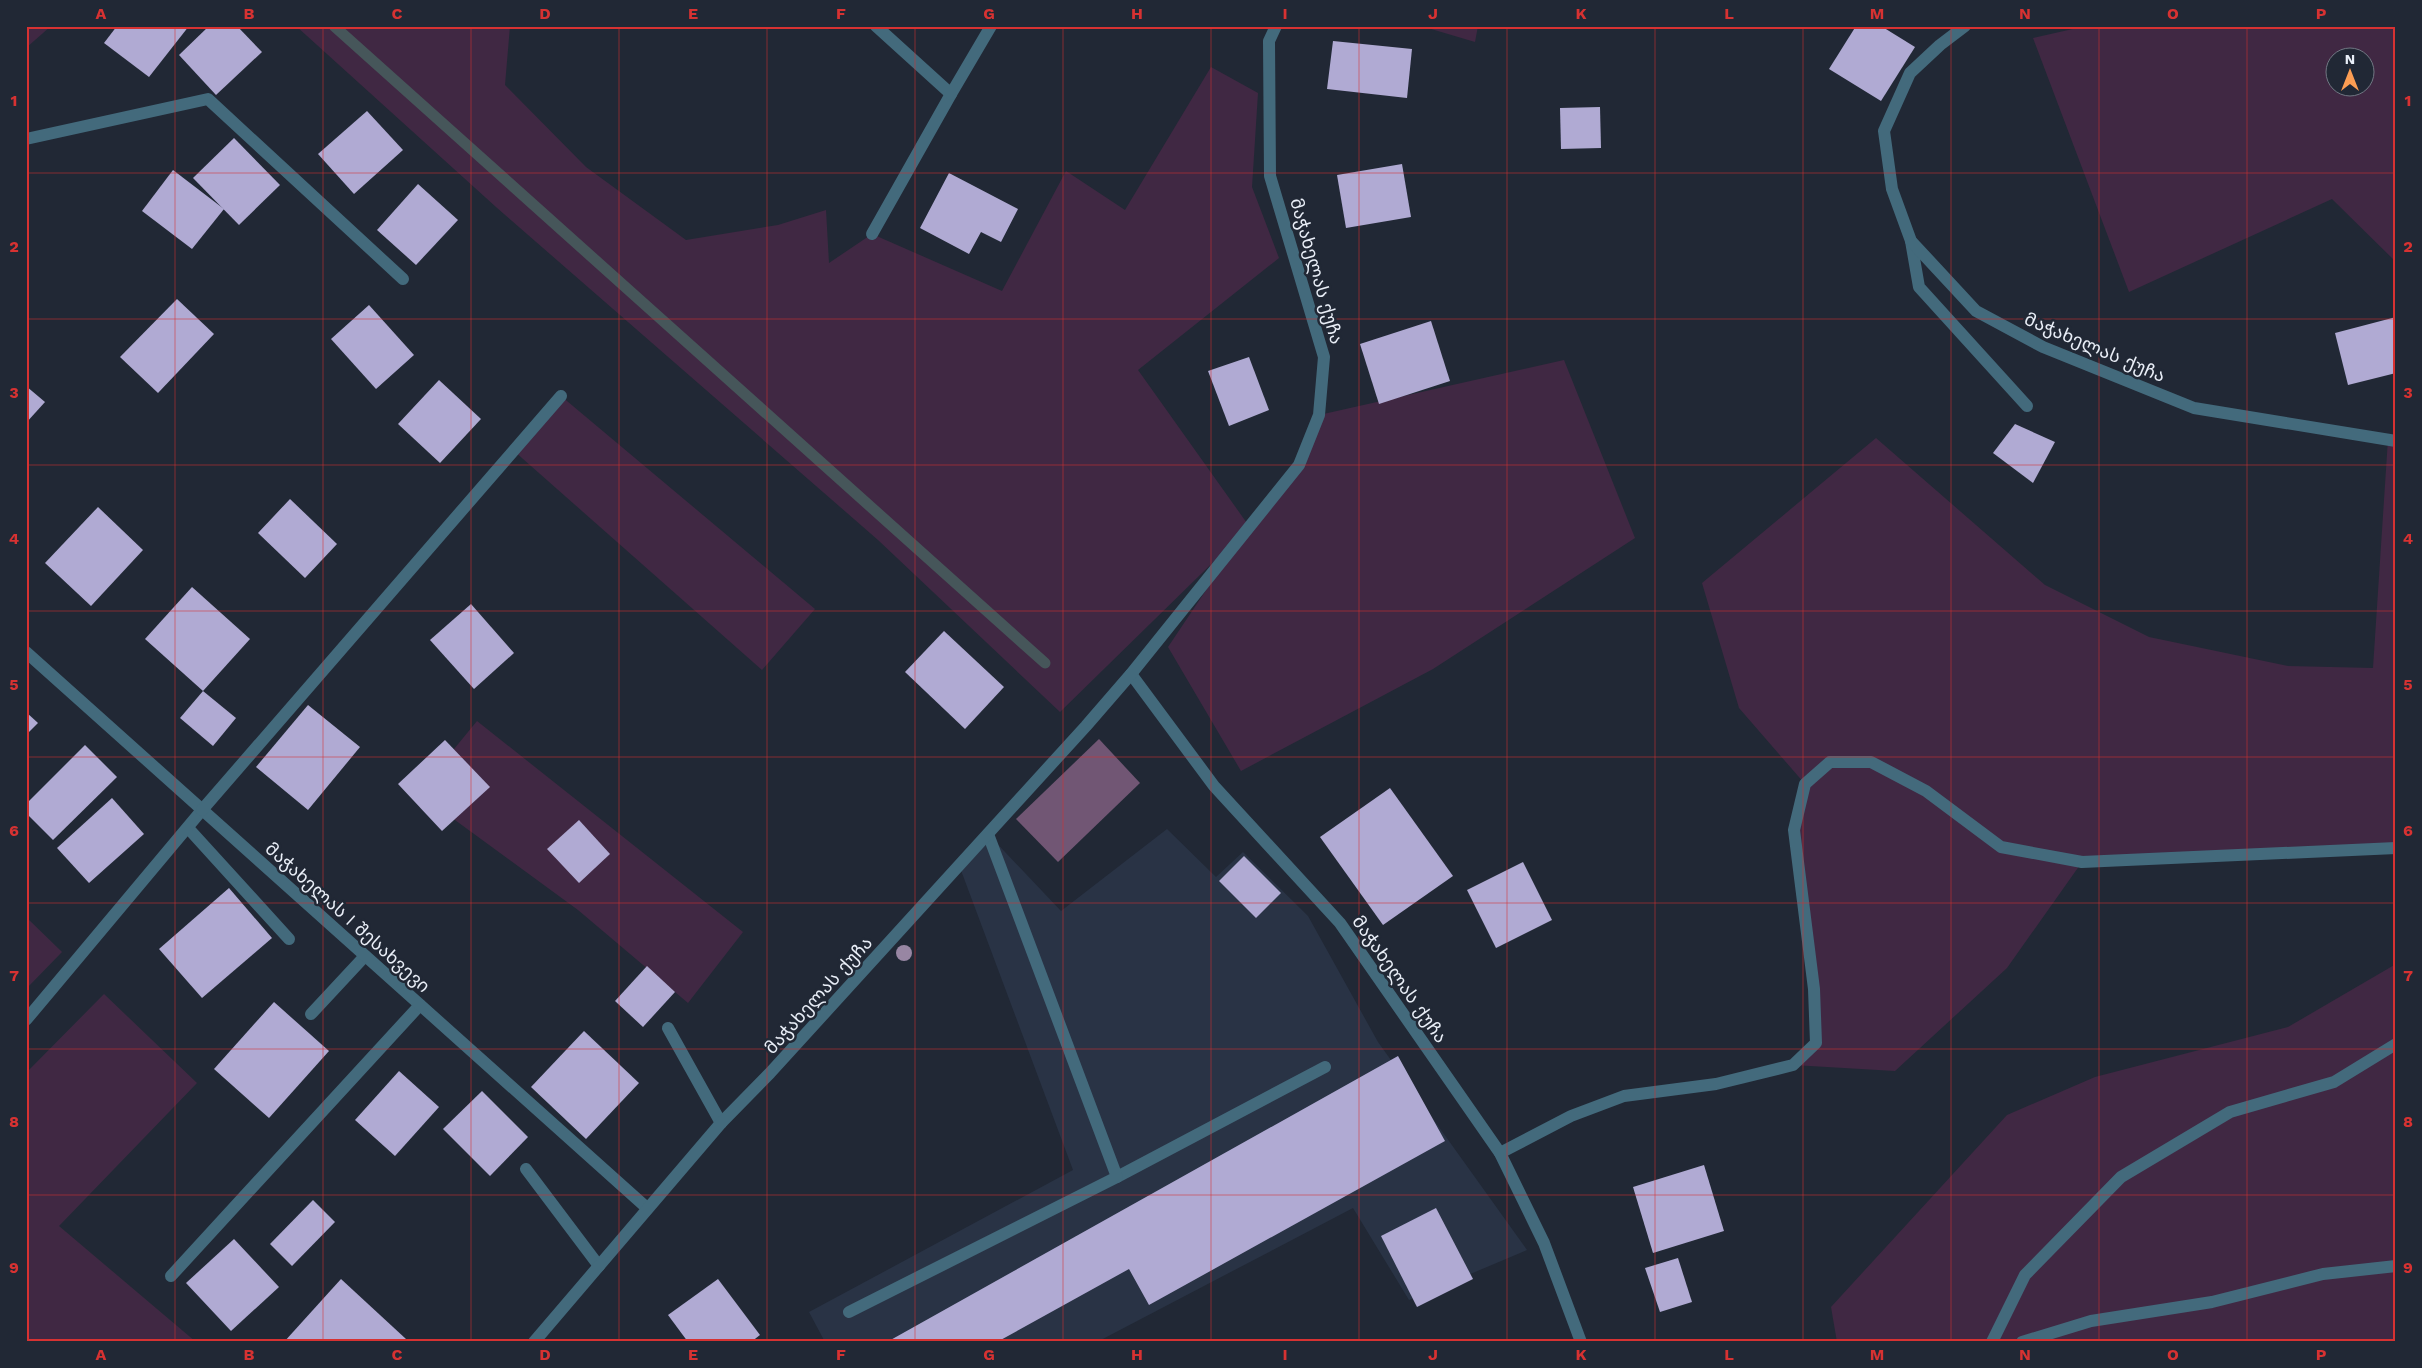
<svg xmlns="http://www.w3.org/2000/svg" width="2422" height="1368" font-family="'Work Sans','Noto Sans Georgian',sans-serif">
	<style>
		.built { fill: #293345 }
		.green { fill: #402843; fill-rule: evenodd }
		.forest { fill: #715674 }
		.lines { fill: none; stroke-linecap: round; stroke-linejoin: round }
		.stream { stroke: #46565a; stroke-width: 11 }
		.building { fill: #b0aad3 }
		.lane { stroke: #436a7c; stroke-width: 12 }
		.street { stroke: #436a7c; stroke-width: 12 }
		.tree { fill: #9886a3 }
		.grid { fill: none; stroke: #d73232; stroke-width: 1; stroke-opacity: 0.55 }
		.labels { text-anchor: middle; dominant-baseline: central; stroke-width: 5; stroke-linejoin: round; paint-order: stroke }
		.street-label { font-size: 18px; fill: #e9eef7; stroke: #212835 }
		.neatline { fill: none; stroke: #d73232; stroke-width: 2 }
		.grid-label { font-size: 16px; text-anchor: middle; font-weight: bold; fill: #d73232 }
	</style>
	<rect width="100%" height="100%" fill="#212835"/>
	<path class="built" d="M1167 829 1216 877 1243 852 1308 916 1378 1042 1527 1250 1409 1300 1353 1208 1097 1342H825L809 1312 1073 1170 959 865 988 834 1061 911Z"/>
	<g class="green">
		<path d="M26 26H51L26 48Z"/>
		<path d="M296 26H510L505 85 586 167 686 240 778 225 826 210 829 263 872 234 1002 291 1066 171 1125 210 1211 67 1258 93 1252 187 1279 258 1138 370 1249 526 1299 465 1319 415 1564 360 1635 538 1433 669 1241 771 1168 647 1247 529 1060 712 878 540 496 207Z"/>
		<path d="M1421 26H1478L1475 42Z"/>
		<path d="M2086 26H2396V262L2332 199 2129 292 2033 38ZM2334 58H2364V88H2334Z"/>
		<path d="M561 396 815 609 762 670 514 451Z"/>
		<path d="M1876 438 2045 585 2149 637 2288 666 2373 668 2388 439 2396 441V848L2082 862 2007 968 1895 1071 1793 1065 1816 1043 1794 830 1805 784 1739 708 1702 583Z"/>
		<path d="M477 721 743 932 688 1003 578 910 418 793Z"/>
		<path d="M26 917 62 952 26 989Z"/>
		<path d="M2396 964V1342H1837L1831 1307 2007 1115 2095 1077 2288 1027Z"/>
		<path d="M104 994 197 1083 59 1226 196 1342H26V1073Z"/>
	</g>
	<path class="forest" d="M1099 739 1140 783 1058 862 1016 819Z"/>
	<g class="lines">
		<path class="stream" d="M334 26 1045 663"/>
	</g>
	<g class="building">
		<path d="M117 26H189L149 77 104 43Z"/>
		<path d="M209 26H237L262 52 216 95 179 55Z"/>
		<path d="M1856 26H1881L1915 47 1881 101 1829 69Z"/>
		<path d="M1333 41 1412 49 1407 98 1327 89Z"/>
		<path d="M1600 107 1601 148 1561 149 1560 108Z"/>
		<path d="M367 111 403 150 354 194 318 154Z"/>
		<path d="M234 138 280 185 239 225 193 178Z"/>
		<path d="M1402 164 1411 217 1346 228 1337 175Z"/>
		<path d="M173 170 224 209 192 249 142 211Z"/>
		<path d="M949 173 1018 209 1001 242 981 232 969 254 920 228Z"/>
		<path d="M418 184 458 220 416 265 377 230Z"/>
		<path d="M177 299 214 334 158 393 120 357Z"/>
		<path d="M369 305 414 355 376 389 331 339Z"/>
		<path d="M2396 317V373L2348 385 2335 333Z"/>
		<path d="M1431 321 1450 381 1379 404 1360 344Z"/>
		<path d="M1249 357 1269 410 1229 426 1208 371Z"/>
		<path d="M439 380 481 419 440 463 398 424Z"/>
		<path d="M26 386 45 402 26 423Z"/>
		<path d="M2015 424 2055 442 2033 483 1993 453Z"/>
		<path d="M290 499 337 544 305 578 258 533Z"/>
		<path d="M98 507 143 550 91 606 45 563Z"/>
		<path d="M192 587 250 639 203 691 145 639Z"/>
		<path d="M471 604 514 653 474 689 430 640Z"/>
		<path d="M944 631 1004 687 965 729 905 672Z"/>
		<path d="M203 691 236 718 213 746 180 718Z"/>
		<path d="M308 705 360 747 308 810 256 767Z"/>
		<path d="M26 712 38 723 26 735Z"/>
		<path d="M445 740 490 787 442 831 398 784Z"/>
		<path d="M85 745 117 777 53 840 26 813V804Z"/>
		<path d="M1390 788 1453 876 1383 925 1320 837Z"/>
		<path d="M112 798 144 834 89 883 57 848Z"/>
		<path d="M579 820 610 854 579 883 547 849Z"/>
		<path d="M1244 856 1281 893 1256 918 1219 881Z"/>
		<path d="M1523 862 1552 920 1496 948 1467 890Z"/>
		<path d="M229 888 272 938 202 998 159 949Z"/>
		<path d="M647 966 675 992 643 1027 615 1001Z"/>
		<path d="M274 1002 329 1051 269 1118 214 1069Z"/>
		<path d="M584 1031 639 1083 586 1139 531 1087Z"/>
		<path d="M1398 1056 1445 1141 1149 1305 1129 1269 997 1342H887Z"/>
		<path d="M399 1071 439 1107 395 1156 355 1120Z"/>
		<path d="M482 1091 528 1137 490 1176 443 1129Z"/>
		<path d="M1704 1165 1724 1231 1653 1253 1633 1187Z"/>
		<path d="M313 1200 335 1222 292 1266 270 1244Z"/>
		<path d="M1436 1208 1473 1279 1417 1307 1381 1236Z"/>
		<path d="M234 1239 279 1287 231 1331 186 1283Z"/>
		<path d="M1678 1258 1692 1302 1660 1312 1645 1268Z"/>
		<path d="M341 1279 406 1339 404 1342H284Z"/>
		<path d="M718 1279 760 1335 751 1342H688L668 1315Z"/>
	</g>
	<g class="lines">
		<g class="lane">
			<path d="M872 234 951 94"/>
			<path d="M1911 241 1919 287 2027 406"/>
			<path d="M188 828 289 939"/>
			<path d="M311 1014 365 956"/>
			<path d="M26 1020 202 810"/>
			<path d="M668 1028 721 1123"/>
			<path d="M1500 1153 1571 1116 1624 1096 1716 1084 1793 1065 1816 1043 1814 989 1794 830 1805 784 1830 762H1871L1926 791 2001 847 2082 862 2396 848"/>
			<path d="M526 1169 599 1266"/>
			<path d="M1117 1177 1325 1067"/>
			<path d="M171 1276 420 1005"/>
			<path d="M849 1312 1117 1177 988 834"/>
			<path d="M1992 1342 2025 1275 2121 1177 2230 1112 2334 1082 2396 1044"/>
			<path d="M2022 1342 2091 1321 2212 1302 2323 1274 2396 1266"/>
		</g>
		<g class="street">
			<path d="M876 26 951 94 991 26"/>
			<path d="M1965 26 1940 45 1910 73 1884 131 1892 189 1911 241 1976 311 2043 347 2194 408 2396 441"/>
			<path d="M26 139 208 99 403 279"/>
			<path d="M26 652 647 1208"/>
			<path d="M1131 674 1214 786 1340 923 1500 1153 1544 1243 1581 1342"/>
			<path d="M202 810 561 396"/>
			<path d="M534 1342 721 1123 770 1073 1086 726 1131 674 1299 465 1319 415 1324 357 1270 176 1269 41 1276 26"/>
		</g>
	</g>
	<circle class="tree" cx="904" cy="953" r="8"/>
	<path class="grid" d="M175 26V1342M323 26V1342M471 26V1342M619 26V1342M767 26V1342M915 26V1342M1063 26V1342M1211 26V1342M1359 26V1342M1507 26V1342M1655 26V1342M1803 26V1342M1951 26V1342M2099 26V1342M2247 26V1342M26 173H2396M26 319H2396M26 465H2396M26 611H2396M26 757H2396M26 903H2396M26 1049H2396M26 1195H2396"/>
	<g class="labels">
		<g class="street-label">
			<text transform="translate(1317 271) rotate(74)">მაჭახელას ქუჩა</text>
			<text transform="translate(2095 347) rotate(23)">მაჭახელას ქუჩა</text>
			<text transform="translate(348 917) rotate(42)">მაჭახელას I შესახვევი</text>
			<text transform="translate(1400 979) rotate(55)">მაჭახელას ქუჩა</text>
			<text transform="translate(818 995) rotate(-48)">მაჭახელას ქუჩა</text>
		</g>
	</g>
	<rect width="2422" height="1368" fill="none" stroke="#212835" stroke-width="55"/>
	<g transform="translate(2350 72)"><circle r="24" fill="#212835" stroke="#717783"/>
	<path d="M0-4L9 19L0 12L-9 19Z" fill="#fc9d53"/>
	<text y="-8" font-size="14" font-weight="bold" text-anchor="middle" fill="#e9eef7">N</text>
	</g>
	<rect x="28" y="28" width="2366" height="1312" class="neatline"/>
	<g class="grid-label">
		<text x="101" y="19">A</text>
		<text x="249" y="19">B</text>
		<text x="397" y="19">C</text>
		<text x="545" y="19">D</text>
		<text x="693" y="19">E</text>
		<text x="841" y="19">F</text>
		<text x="989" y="19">G</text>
		<text x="1137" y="19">H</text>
		<text x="1285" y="19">I</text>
		<text x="1433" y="19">J</text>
		<text x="1581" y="19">K</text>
		<text x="1729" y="19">L</text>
		<text x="1877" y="19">M</text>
		<text x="2025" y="19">N</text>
		<text x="2173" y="19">O</text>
		<text x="2321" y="19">P</text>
		<text x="14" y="106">1</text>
		<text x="2408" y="106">1</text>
		<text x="14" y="252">2</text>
		<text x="2408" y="252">2</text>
		<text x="14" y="398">3</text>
		<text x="2408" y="398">3</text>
		<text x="14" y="544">4</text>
		<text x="2408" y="544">4</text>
		<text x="14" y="690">5</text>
		<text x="2408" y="690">5</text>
		<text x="14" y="836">6</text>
		<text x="2408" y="836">6</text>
		<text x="14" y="981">7</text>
		<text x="2408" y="981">7</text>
		<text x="14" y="1127">8</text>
		<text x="2408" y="1127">8</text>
		<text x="14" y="1273">9</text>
		<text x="2408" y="1273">9</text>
		<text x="101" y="1360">A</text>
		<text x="249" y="1360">B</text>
		<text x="397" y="1360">C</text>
		<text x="545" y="1360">D</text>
		<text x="693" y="1360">E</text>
		<text x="841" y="1360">F</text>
		<text x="989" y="1360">G</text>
		<text x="1137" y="1360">H</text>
		<text x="1285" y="1360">I</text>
		<text x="1433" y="1360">J</text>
		<text x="1581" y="1360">K</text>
		<text x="1729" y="1360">L</text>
		<text x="1877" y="1360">M</text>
		<text x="2025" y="1360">N</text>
		<text x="2173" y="1360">O</text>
		<text x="2321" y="1360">P</text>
	</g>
</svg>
